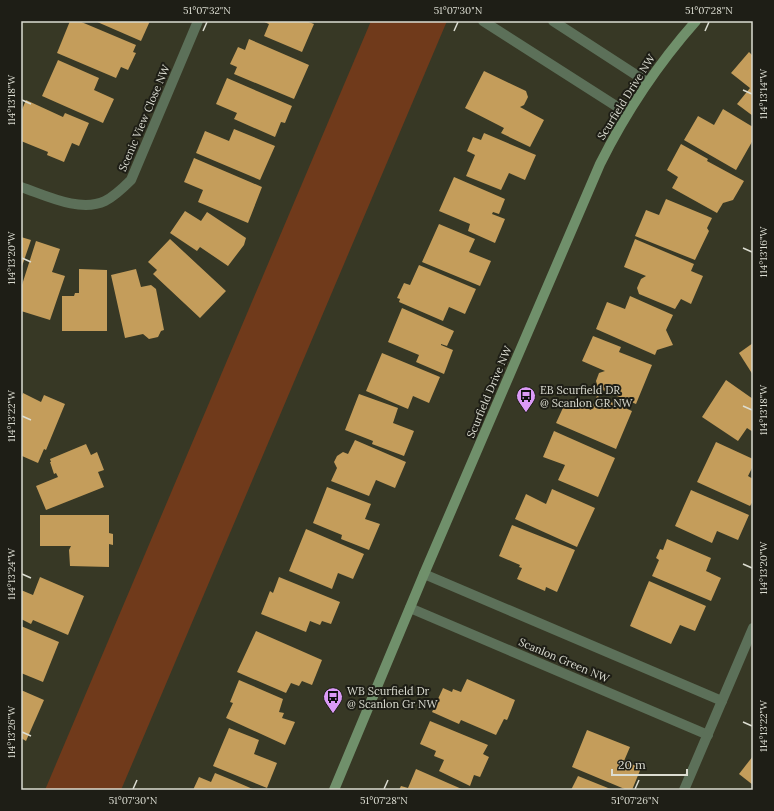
<svg xmlns="http://www.w3.org/2000/svg" width="774" height="811" font-family="Lora,serif">
	<style>
		.green { fill: #703a1b }
		.building { fill: #c49d5b }
		.lines { fill: none; stroke-linecap: round; stroke-linejoin: round }
		.street { stroke: #5c7059; stroke-width: 10 }
		.secondary { stroke: #70906b; stroke-width: 10 }
		.ticks { fill: none; stroke: #dcddd2; stroke-width: 1.5 }
		.labels { text-anchor: middle; dominant-baseline: central; stroke-width: 4; stroke-linejoin: round; paint-order: stroke }
		.street-label { font-size: 11px; fill: #dcddd2; stroke: #1e1e16 }
		.poi-label { font-size: 11px; fill: #dcddd2; stroke: #1e1e16; text-anchor: start }
		.neatline { fill: none; stroke: #dcddd2; stroke-width: 1.5 }
		.ticks-label { font-size: 10px; text-anchor: middle; fill: #dcddd2 }
	</style>
	<rect width="100%" height="100%" fill="#373825"/>
	<path class="green" d="M371 21H447L121 790H45Z"/>
	<g class="building">
		<path d="M70 21H79L136 45 133 52 136 53 128 70 121 67 116 78 57 53Z"/>
		<path d="M95 21H150L141 41Z"/>
		<path d="M262 21H306L314 24 302 52 264 36 269 24Z"/>
		<path d="M249 39 309 65 294 99 234 74 237 67 230 64 238 47 245 50Z"/>
		<path d="M749 52 753 56V116L737 104 750 88 731 73Z"/>
		<path d="M58 60 99 78 94 90 114 99 103 123 42 96Z"/>
		<path d="M484 71 526 91 528 97 524 105 520 107 544 120 530 147 501 133 504 128 465 108Z"/>
		<path d="M227 78 292 106 285 123 281 122 275 137 234 119 237 113 216 104Z"/>
		<path d="M26 100 63 117 65 113 89 123 79 146 72 143 64 162 47 155 48 152 21 141V112Z"/>
		<path d="M723 109 753 127V140L736 170 684 140 698 116 714 125Z"/>
		<path d="M234 129 275 146 260 180 196 153 205 131 229 141Z"/>
		<path d="M484 133 536 155 525 180 509 173 501 190 466 176 475 155 467 151 473 137 481 140Z"/>
		<path d="M681 144 708 159 707 161 744 181 733 200 723 203 717 213 672 188 678 177 667 170Z"/>
		<path d="M194 158 262 187 248 223 198 202 203 190 184 182Z"/>
		<path d="M454 177 505 199 499 214 493 212 492 214 505 219 495 243 468 231 470 224 439 211Z"/>
		<path d="M666 199 712 218 707 228 709 231 695 260 635 236 646 210 659 215Z"/>
		<path d="M185 211 201 221 207 212 246 238 244 245 228 266 200 247 197 251 170 233Z"/>
		<path d="M439 224 475 239 469 252 491 261 480 286 422 262Z"/>
		<path d="M21 237 31 240 21 269Z"/>
		<path d="M170 239 226 291 200 318 153 274 157 270 148 262Z"/>
		<path d="M635 239 694 264 691 271 703 276 691 304 681 299 675 309 639 294 637 288 641 279 646 276 624 267Z"/>
		<path d="M36 241 60 249 52 272 65 276 50 320 21 311V288Z"/>
		<path d="M419 265 476 289 465 314 449 307 443 321 399 302 400 299 397 298 404 283 410 285Z"/>
		<path d="M79 269 107 270V331H62V296H74L75 293H79Z"/>
		<path d="M136 269 141 287 151 285 156 289 164 330 161 331 158 337 149 339 143 334 125 338 111 275Z"/>
		<path d="M630 296 673 315 666 330 673 345 657 350 655 355 596 329 607 302 625 309Z"/>
		<path d="M402 308 454 331 447 346 441 344V345L453 350 444 374 416 362 419 355 388 342Z"/>
		<path d="M593 336 621 347 619 352 652 365 636 404 598 388 596 381 599 373 605 371 582 361Z"/>
		<path d="M753 343V375L739 353Z"/>
		<path d="M382 353 440 377 429 403 413 396 408 409 366 391Z"/>
		<path d="M726 380 753 399V432L747 428 738 441 702 417Z"/>
		<path d="M23 393 41 402 44 395 65 404 46 450 44 449 38 463 22 456 21 458V398Z"/>
		<path d="M359 394 398 408 393 423 414 431 404 456 372 444 373 441 345 430Z"/>
		<path d="M597 396 632 411 616 449 556 423 567 399 591 410Z"/>
		<path d="M554 431 615 458 598 497 558 480 565 465 543 457Z"/>
		<path d="M355 440 406 462 395 488 376 480 369 496 331 481 337 468 334 462 337 456 343 452 348 454Z"/>
		<path d="M716 442 753 459V466L748 476 753 479V501L750 506 697 482Z"/>
		<path d="M86 444 91 455 97 452 104 470 98 472 104 487 46 510 36 486 58 477 56 473 54 474 50 462H51L50 459Z"/>
		<path d="M327 487 371 504 365 519 380 524 369 550 341 539 342 535 313 523Z"/>
		<path d="M552 489 595 508 577 547 515 519 526 494 546 504Z"/>
		<path d="M691 490 749 515 738 540 717 531 712 543 675 526Z"/>
		<path d="M40 515H109V533L113 534V545L109 544V567L70 566 69 550 71 546H40Z"/>
		<path d="M512 525 575 550 557 592 546 587 545 591 517 579 522 568 519 567 520 565 499 556Z"/>
		<path d="M306 529 364 554 353 579 338 573 332 589 289 571Z"/>
		<path d="M667 539 711 558 706 571 721 578 711 601 652 576 659 560 656 558 660 549 663 550Z"/>
		<path d="M40 577 84 596 68 635 33 620 31 624 21 619V590L33 595Z"/>
		<path d="M279 577 340 602 331 624 322 621 320 625 310 621 306 632 261 614 270 591 273 593Z"/>
		<path d="M649 581 706 606 695 631 680 625 671 644 630 626Z"/>
		<path d="M21 626 59 642 43 682 21 673Z"/>
		<path d="M256 631 322 660 312 685 302 681 299 686 291 683 286 693 237 672Z"/>
		<path d="M467 679 515 700 508 718 507 720 504 719 496 735 461 720 459 724 432 712 443 688 452 692 453 689 461 692Z"/>
		<path d="M239 680 283 699 279 712 284 713 282 718 295 722 285 745 226 718 233 703 230 702Z"/>
		<path d="M21 690 44 700 26 741 21 738Z"/>
		<path d="M430 721 488 745 483 754 489 757 480 777 474 775 470 786 439 771 444 760 434 756 436 751 420 744Z"/>
		<path d="M229 728 259 740 254 754 277 763 267 788 213 766Z"/>
		<path d="M587 730 630 747 624 761 641 768 632 790H627L572 767Z"/>
		<path d="M753 756V785L739 774Z"/>
		<path d="M416 769 464 790H399L401 786 408 788Z"/>
		<path d="M215 773 232 780 255 790H193L199 777 211 782Z"/>
		<path d="M578 776 613 790H571Z"/>
	</g>
	<g class="lines">
		<g class="street">
			<path d="M483 21 627 113"/>
			<path d="M553 21 647 82"/>
			<path d="M21 187C45 195 80 213 105 201 115 196 123 188 131 180L198 21"/>
			<path d="M424 574 722 701"/>
			<path d="M410 608 708 735"/>
			<path d="M684 790 753 628"/>
		</g>
		<path class="secondary" d="M334 790 424 574 600 164C626 112 657 65 696 21"/>
	</g>
	<path class="ticks" d="M203 31 207 22M454 31 458 22M705 31 709 22M743 90 752 94M22 100 31 104M743 248 752 252M22 258 31 262M743 406 752 410M22 416 31 420M743 564 752 568M22 574 31 578M743 722 752 726M22 732 31 736M133 789 137 780M384 789 388 780M635 789 639 780"/>
	<defs>
		<g id="bus-pin" transform="scale(1)"><path d="M0 17L-7.5 6A9.5 9.5 0 1 1 7.5 6Z" fill="#db9af6" stroke="#1e1e16"/><path d="M-5-6H5V4H4V6H2V4H-2V6H-4V4H-5ZM-3.5-4V0h7V-4ZM-3.5 1.2v1.5H-2V1.2ZM2 1.2v1.5H3.5V1.2Z" fill="#111"/></g>
	</defs>
	<g fill-rule="evenodd">
		<use href="#bus-pin" x="526" y="396"/>
		<use href="#bus-pin" x="333" y="697"/>
	</g>
	<g class="labels">
		<g class="street-label">
			<text transform="translate(626 97) rotate(-58)">Scurfield Drive NW</text>
			<text transform="translate(144 118) rotate(-67)">Scenic View Close NW</text>
			<text transform="translate(489 392) rotate(-67)">Scurfield Drive NW</text>
			<text transform="translate(564 660) rotate(23)">Scanlon Green NW</text>
		</g>
		<g class="poi-label">
			<text x="540" y="390">EB Scurfield DR<tspan x="540" dy="13">@ Scanlon GR NW</tspan></text>
			<text x="347" y="691">WB Scurfield Dr<tspan x="347" dy="13">@ Scanlon Gr NW</tspan></text>
		</g>
	</g>
	<rect width="774" height="811" fill="none" stroke="#1e1e16" stroke-width="44"/>
	<path d="M612 769v6h75v-6" fill="none" stroke="#dcddd2" stroke-width="2"/>
	<text x="618" y="769" font-size="12" fill="#dcddd2" stroke="#1e1e16" stroke-width="3" paint-order="stroke">20 m</text>
	<rect x="22" y="22" width="730" height="767" class="neatline"/>
	<g class="ticks-label">
		<text x="207" y="14">51°07'32"N</text>
		<text x="458" y="14">51°07'30"N</text>
		<text x="709" y="14">51°07'28"N</text>
		<text transform="translate(763 94) rotate(-90)" y="4">114°13'14"W</text>
		<text transform="translate(11 100) rotate(-90)" y="4">114°13'18"W</text>
		<text transform="translate(763 252) rotate(-90)" y="4">114°13'16"W</text>
		<text transform="translate(11 258) rotate(-90)" y="4">114°13'20"W</text>
		<text transform="translate(763 410) rotate(-90)" y="4">114°13'18"W</text>
		<text transform="translate(11 416) rotate(-90)" y="4">114°13'22"W</text>
		<text transform="translate(763 568) rotate(-90)" y="4">114°13'20"W</text>
		<text transform="translate(11 574) rotate(-90)" y="4">114°13'24"W</text>
		<text transform="translate(763 726) rotate(-90)" y="4">114°13'22"W</text>
		<text transform="translate(11 732) rotate(-90)" y="4">114°13'26"W</text>
		<text x="133" y="804">51°07'30"N</text>
		<text x="384" y="804">51°07'28"N</text>
		<text x="635" y="804">51°07'26"N</text>
	</g>
</svg>
